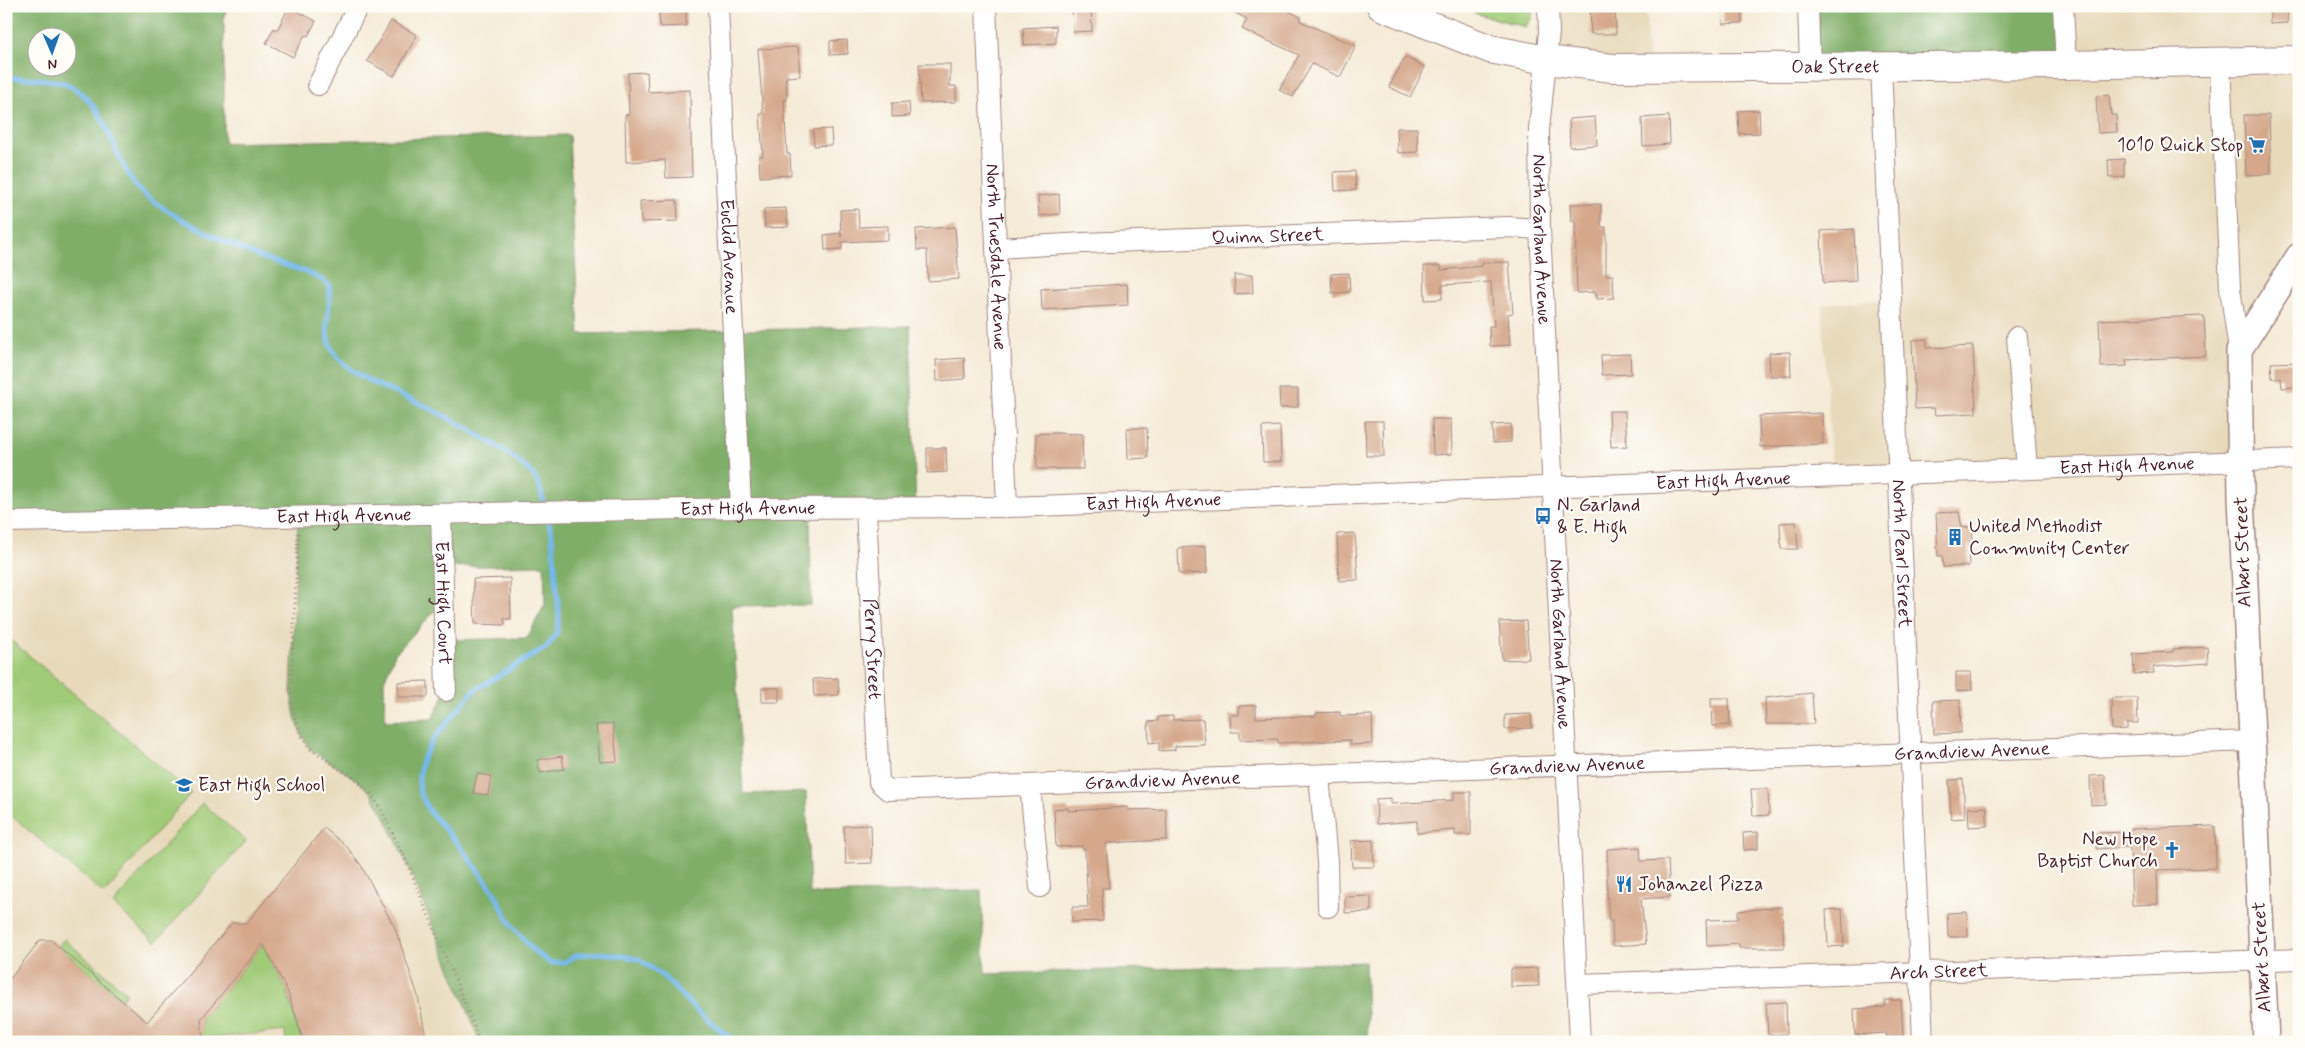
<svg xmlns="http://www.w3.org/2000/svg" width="2305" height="1048" font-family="Mynerve,sans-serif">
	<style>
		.built { fill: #e7daba }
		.green { fill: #9fca76; stroke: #747450 }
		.forest { fill: #7fae67; stroke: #646649; fill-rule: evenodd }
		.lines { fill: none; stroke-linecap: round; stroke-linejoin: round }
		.stream { stroke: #75b7ea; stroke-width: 5 }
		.building { fill: #d5a88b }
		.minor-casing { stroke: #a08682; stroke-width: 22 }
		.major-casing { stroke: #a08682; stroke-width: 28 }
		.highway-casing { stroke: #a08682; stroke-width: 30 }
		.path { stroke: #a08682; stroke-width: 3; stroke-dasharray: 1 4; stroke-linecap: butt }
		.minor { stroke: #fff; stroke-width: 20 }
		.major { stroke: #fff; stroke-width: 25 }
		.highway { stroke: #fff; stroke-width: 28 }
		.labels { text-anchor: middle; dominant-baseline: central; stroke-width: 4.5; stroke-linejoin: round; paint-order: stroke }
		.street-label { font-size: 19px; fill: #4a1f2b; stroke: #fdfcf7 }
		.poi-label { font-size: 19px; fill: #4a1f2b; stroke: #fdfcf7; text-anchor: start }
	</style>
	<rect width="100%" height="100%" fill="#fdfcf7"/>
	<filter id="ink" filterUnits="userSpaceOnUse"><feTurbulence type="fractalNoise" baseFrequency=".02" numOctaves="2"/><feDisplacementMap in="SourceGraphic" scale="10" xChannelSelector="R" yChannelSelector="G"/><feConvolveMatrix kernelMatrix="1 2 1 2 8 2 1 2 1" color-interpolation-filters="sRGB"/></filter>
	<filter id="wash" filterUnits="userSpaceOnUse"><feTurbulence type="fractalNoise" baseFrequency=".0096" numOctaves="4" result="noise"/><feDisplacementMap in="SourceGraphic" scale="20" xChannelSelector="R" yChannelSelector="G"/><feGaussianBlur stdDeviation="1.12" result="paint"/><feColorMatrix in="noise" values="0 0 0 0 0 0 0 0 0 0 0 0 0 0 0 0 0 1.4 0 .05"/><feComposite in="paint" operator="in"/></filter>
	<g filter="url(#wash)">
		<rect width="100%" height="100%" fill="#f5ecd8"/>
		<g class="built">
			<path d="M1548 6H1646L1648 69 1546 60Z"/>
			<path d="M2063 6H2299V256L2240 350 2241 461 1832 476 1822 304 1891 299 1881 65Z"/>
			<path d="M298 517 291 692 325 759 370 792 383 813 409 868 475 1028 479 1042H6V522Z"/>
		</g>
		<g class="green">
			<path d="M1478 6H1534L1531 19 1525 27 1474 13Z"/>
			<path d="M6 636 191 793 104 894 6 811Z"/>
			<path d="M202 803 246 841 156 942 113 904Z"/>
			<path d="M64 939 127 993 121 1000 58 946Z"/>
			<path d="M263 944 287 990 302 1042H286L285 1031 202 1039 201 1019Z"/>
		</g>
		<g class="forest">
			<path d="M6 6H228L224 16V143L569 135 579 334 910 326 916 508 810 509 811 605 732 606 743 794 806 792 810 894 981 890 985 974 1365 962 1368 1042H479L475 1028 409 868 383 813 370 792 355 779 310 749 302 736 295 717 291 692 298 517 6 522ZM38 38H68V68H38ZM544 565 545 604 527 638 444 640 446 691 432 719 385 721 384 681 395 654 443 602 442 567Z"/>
			<path d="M1808 6H2063L2066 65 1810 66Z"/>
		</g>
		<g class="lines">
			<g class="stream">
				<path d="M6 77C24 79 45 78 63 83 94 93 107 129 119 156 125 169 134 187 146 196 181 222 223 242 263 258 285 266 311 271 329 285 333 304 323 323 329 342 339 375 397 392 425 406 455 421 513 452 534 476 541 485 542 498 545 508"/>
				<path d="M547 517 552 534 559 616 557 633 547 647 473 691 433 740 422 760 419 778 420 793 429 811 459 845 493 890 510 923 532 949 550 963 565 962 577 955 603 953 639 959 665 978 695 1009 735 1042"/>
			</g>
		</g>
		<g id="blocks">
			<g class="building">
				<path d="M1072 6H1091L1092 31 1073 32Z"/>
				<path d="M1222 6H1278L1301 17 1300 21 1356 46 1340 77 1312 64 1293 97 1279 90 1299 55 1242 29 1247 19Z"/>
				<path d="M1590 6H1615L1616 34H1591Z"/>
				<path d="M1722 6H1742V23L1723 24Z"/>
				<path d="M2270 6H2288L2287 23 2270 24Z"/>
				<path d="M289 7 316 21 308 36 305 35 293 57 266 43 274 28 277 30Z"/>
				<path d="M686 11V26L660 27 659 12Z"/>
				<path d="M391 21 417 35 394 76 367 61Z"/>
				<path d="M1056 26V43L1024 45 1023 28Z"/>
				<path d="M847 40 848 54 830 55V41Z"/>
				<path d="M798 47 800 76 786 77 787 100H784L787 154H790L791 175 760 177 759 156H763L760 114H763L758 49Z"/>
				<path d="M1405 57 1425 67 1410 97 1389 87Z"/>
				<path d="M919 64H950V86H956V102L921 103Z"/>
				<path d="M647 72 648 92 690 90 692 177 666 178 665 160 626 162 625 115 629 114 628 73Z"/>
				<path d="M2109 95 2111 115H2116L2117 132 2098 133 2096 96Z"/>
				<path d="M909 102 910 116 892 117V103Z"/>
				<path d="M1759 110 1760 133 1739 134 1738 111Z"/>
				<path d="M2244 115H2269L2271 174 2246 175Z"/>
				<path d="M1669 116 1670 144 1643 146 1642 118Z"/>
				<path d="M1595 117 1597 145 1570 147 1569 119Z"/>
				<path d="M1397 128H1417L1418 152 1398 153Z"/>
				<path d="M831 129 832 145 814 146 813 130Z"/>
				<path d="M2124 159V177L2109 178 2108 160Z"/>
				<path d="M1355 171 1356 190 1335 191 1334 172Z"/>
				<path d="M1059 194 1060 214 1039 216 1038 196Z"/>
				<path d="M677 200 678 221 641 222 640 201Z"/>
				<path d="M1570 204H1601V227H1606V275H1613L1614 298 1597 299 1596 292 1577 293 1575 221H1571Z"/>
				<path d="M786 208 788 227 765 228 764 209Z"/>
				<path d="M858 209 859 227 888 226V240L842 242V249L825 250 824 235 841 233V237L840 210Z"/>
				<path d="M955 227 959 279 928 281 927 250H917L916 229Z"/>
				<path d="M1854 229 1856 281 1823 283 1821 231Z"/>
				<path d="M1509 262 1513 313 1508 314 1510 345 1490 346 1489 326H1494L1491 282 1442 285V299L1425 300 1424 266H1441V270L1482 266V263Z"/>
				<path d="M1349 273 1350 292 1332 293 1331 274Z"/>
				<path d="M1234 275H1252L1253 293 1235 294Z"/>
				<path d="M1127 284 1128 305 1042 310 1041 289Z"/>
				<path d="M2204 316 2206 356 2126 360 2127 366 2101 367 2099 320Z"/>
				<path d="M1927 339V348L1973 346 1976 413 1935 415 1934 408 1915 409 1912 340Z"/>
				<path d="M1790 352 1791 376H1770L1769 353Z"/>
				<path d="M1630 354 1631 374 1602 375 1601 355Z"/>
				<path d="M964 358 965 379 937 381 936 360Z"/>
				<path d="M2299 362V378H2295L2296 387 2282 388 2281 378H2272L2271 363Z"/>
				<path d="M1279 389H1298V407L1280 408Z"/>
				<path d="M1609 411H1625L1627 446 1611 447Z"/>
				<path d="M1822 413 1823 444 1760 447 1759 416Z"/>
				<path d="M1432 419H1451L1452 454 1433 455Z"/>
				<path d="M1365 421H1383L1384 456H1366Z"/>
				<path d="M1511 424V442L1493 443 1492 425Z"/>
				<path d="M1280 426 1281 462H1263L1262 427Z"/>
				<path d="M1127 428H1147L1148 458 1128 459Z"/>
				<path d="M1054 433 1082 434 1083 469H1037L1036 434Z"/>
				<path d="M927 448H946L947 472 927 473Z"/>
				<path d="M1959 512 1962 528 1972 527 1973 546H1968L1969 566 1943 567 1942 556H1938L1936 513Z"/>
				<path d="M1796 522 1798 549H1781L1780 523Z"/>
				<path d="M1355 533 1358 580 1339 581 1337 534Z"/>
				<path d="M1206 546 1207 573 1179 574 1178 548Z"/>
				<path d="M510 578 511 619H504L505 625 475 624 473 579Z"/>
				<path d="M1526 621 1529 659 1502 660 1499 622Z"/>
				<path d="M2207 647 2208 663 2153 667 2154 673 2134 674 2133 654 2173 652V649Z"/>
				<path d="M1956 672H1971L1972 690 1956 691Z"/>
				<path d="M838 678 839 695 814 696 813 679Z"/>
				<path d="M428 681V697H398V682Z"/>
				<rect x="762" y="688" width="17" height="14"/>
				<path d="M1812 693 1814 724H1766L1765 698Z"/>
				<path d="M1711 698H1729L1730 725 1712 726Z"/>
				<path d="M2111 698H2137L2138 723H2127V729L2112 730Z"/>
				<path d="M1960 700 1961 733 1934 734 1933 701Z"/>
				<path d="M1256 705V718L1316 716V713L1340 712V716L1372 715 1373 744 1350 745V740L1278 743V739L1240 740V732H1231L1230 715H1239V706Z"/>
				<path d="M1531 714 1532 728 1505 729V715Z"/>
				<path d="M1173 716V720L1203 719 1205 745 1175 746V750L1159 751V742L1149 743 1148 722 1158 721V717Z"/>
				<path d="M613 723 617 761 600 762 596 725Z"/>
				<path d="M562 756 564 769 540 773 537 760Z"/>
				<path d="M477 774 491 776 488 795 473 793Z"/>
				<path d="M2105 775 2106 804 2091 805 2090 776Z"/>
				<path d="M1963 779 1965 818 1951 819 1949 780Z"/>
				<path d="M1751 789H1768L1769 815 1753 816Z"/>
				<path d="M1454 792H1471V835H1455V830L1417 833V821L1377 824 1376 799 1391 798V804L1454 800Z"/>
				<path d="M1128 807V810L1166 809 1167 840 1106 843 1109 888H1102L1103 921 1072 922V907H1088L1085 849H1082V846L1056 847 1054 809 1068 808V811Z"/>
				<path d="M1987 807V826L1969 827 1968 808Z"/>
				<path d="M871 825 872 863 846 864 844 826Z"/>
				<path d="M2215 826 2216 868 2157 870 2158 904 2132 905 2130 847 2097 849 2096 833 2130 832V829Z"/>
				<path d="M324 828 346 846 361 865 395 928 418 996 427 1042H304L287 990 263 944 201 1019 203 1042H6V984L40 940H51L147 1022 232 923H247Z"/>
				<path d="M1758 832V849L1744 850 1743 833Z"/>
				<path d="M1373 840 1374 867H1352L1351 841Z"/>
				<path d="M1640 847 1641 861 1668 860 1670 897 1641 899 1646 944 1613 946 1612 921H1609L1607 895V849Z"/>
				<path d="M1371 896V912L1345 913V897Z"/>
				<path d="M1782 907 1784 948H1739V944L1707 946 1706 920 1738 919V911Z"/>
				<path d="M1842 909 1844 946 1828 947 1826 910Z"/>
				<path d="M1967 912 1968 937H1948L1947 913Z"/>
				<path d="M1538 968 1539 986 1511 987V969Z"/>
				<path d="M1885 1000H1901L1903 1037 1887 1038 1886 1033 1855 1035 1854 1009 1885 1007Z"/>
				<path d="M1786 1002 1787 1034 1768 1035 1766 1003Z"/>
			</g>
		</g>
	</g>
	<g filter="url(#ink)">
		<use href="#blocks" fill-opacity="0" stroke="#a08682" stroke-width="1"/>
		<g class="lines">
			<g class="minor-casing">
				<g id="minor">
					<path id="s1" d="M718 6 741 508"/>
					<path id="s2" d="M986 6 1007 507"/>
					<path id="s3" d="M1548 6 1549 32 1539 129 1540 229 1580 1042"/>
					<path d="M1808 6 1810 66"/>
					<path d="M2063 6 2066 65"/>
					<path d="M2220 63 2230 288 2239 350"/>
					<path id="s4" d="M1881 65 1923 1042"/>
					<path d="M318 85 358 6"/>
					<path id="s5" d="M996 248 1084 243 1507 227 1540 229"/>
					<path d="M2017 337 2027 469"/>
					<path id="s6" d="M866 509 879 782 888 790 2252 741"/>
					<path id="s7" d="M441 514 446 691"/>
					<path id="s8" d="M6 522 741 508 1007 507 2299 459"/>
					<path d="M1319 776 1327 861 1328 907"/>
					<path d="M1030 786 1040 887"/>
					<path id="s9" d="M1578 984 2299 959"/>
				</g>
			</g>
			<g class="major-casing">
				<path id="major" d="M2266 1042 2241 498 2239 350 2299 256"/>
			</g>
			<g class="highway-casing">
				<g id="highway">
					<path id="s10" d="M1381 6 1490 49 1546 60 1613 68 2066 65 2299 60"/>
				</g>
			</g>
			<path class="path" d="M298 533 291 692 295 717 302 736 310 749 355 779 370 792 383 813 409 868 475 1028 479 1042"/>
			<use href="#minor" class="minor"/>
			<use href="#major" class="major"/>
			<use href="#highway" class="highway"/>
		</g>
	</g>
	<defs>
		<g id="supermarket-bare" transform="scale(1.35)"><path d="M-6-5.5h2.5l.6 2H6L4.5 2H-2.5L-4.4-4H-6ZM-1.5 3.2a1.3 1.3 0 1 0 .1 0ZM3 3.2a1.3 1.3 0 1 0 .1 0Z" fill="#1f6fb2" stroke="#fdfcf7" stroke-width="2.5" paint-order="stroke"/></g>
		<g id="bus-bare" transform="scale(1.35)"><path d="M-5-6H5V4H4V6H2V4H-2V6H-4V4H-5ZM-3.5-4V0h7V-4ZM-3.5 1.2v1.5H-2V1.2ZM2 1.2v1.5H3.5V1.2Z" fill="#1f6fb2" stroke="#fdfcf7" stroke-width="2.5" paint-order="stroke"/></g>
		<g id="building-bare" transform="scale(1.35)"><path d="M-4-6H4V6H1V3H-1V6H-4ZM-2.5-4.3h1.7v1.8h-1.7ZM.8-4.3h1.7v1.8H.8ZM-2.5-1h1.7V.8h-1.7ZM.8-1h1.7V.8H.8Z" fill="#1f6fb2" stroke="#fdfcf7" stroke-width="2.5" paint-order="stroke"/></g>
		<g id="school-bare" transform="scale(1.35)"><path d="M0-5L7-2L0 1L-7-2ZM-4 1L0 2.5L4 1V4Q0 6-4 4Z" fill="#1f6fb2" stroke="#fdfcf7" stroke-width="2.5" paint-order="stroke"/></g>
		<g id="church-bare" transform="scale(1.35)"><path d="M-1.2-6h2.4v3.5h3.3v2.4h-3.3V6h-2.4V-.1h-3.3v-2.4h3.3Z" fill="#1f6fb2" stroke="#fdfcf7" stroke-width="2.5" paint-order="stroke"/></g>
		<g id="restaurant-bare" transform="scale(1.35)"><path d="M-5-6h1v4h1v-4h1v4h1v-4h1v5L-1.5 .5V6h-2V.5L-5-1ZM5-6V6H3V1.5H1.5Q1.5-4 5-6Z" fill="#1f6fb2" stroke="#fdfcf7" stroke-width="2.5" paint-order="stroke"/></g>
	</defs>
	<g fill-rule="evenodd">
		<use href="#supermarket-bare" x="2257" y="145"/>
		<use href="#bus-bare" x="1543" y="516"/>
		<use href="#building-bare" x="1955" y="537"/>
		<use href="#school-bare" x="184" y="785"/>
		<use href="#church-bare" x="2172" y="850"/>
		<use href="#restaurant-bare" x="1624" y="884"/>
	</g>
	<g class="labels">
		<g class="street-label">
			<text stroke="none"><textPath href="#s10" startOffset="464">Oak Street</textPath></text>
			<text stroke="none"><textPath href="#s5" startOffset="272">Quinn Street</textPath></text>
			<text stroke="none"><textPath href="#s3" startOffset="234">North Garland Avenue</textPath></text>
			<text stroke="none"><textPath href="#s1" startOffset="251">Euclid Avenue</textPath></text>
			<text stroke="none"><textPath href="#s2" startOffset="251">North Truesdale Avenue</textPath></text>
			<text stroke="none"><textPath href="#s8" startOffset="2122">East High Avenue</textPath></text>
			<text stroke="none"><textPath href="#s8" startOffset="1718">East High Avenue</textPath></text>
			<text stroke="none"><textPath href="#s8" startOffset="1148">East High Avenue</textPath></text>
			<text stroke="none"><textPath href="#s8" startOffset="742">East High Avenue</textPath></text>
			<text stroke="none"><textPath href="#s8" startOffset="338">East High Avenue</textPath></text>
			<text transform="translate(2243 552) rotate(-92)">Albert Street</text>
			<text stroke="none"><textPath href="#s4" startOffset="489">North Pearl Street</textPath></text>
			<text stroke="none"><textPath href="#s7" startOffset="89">East High Court</textPath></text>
			<text stroke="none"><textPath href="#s3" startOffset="639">North Garland Avenue</textPath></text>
			<text stroke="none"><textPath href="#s6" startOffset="140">Perry Street</textPath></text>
			<text stroke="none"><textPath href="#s6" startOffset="1370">Grandview Avenue</textPath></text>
			<text stroke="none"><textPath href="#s6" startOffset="965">Grandview Avenue</textPath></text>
			<text stroke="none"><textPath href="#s6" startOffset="560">Grandview Avenue</textPath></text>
			<text transform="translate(2262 957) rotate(-93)">Albert Street</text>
			<text stroke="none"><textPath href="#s9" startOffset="361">Arch Street</textPath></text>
		</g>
		<g class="poi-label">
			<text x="2243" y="145" text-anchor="end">1010 Quick Stop</text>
			<text x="1557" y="505">N. Garland<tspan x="1557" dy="22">&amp; E. High</tspan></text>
			<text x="1969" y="526">United Methodist<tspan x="1969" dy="22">Community Center</tspan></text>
			<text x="198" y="785">East High School</text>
			<text x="2158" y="839" text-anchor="end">New Hope<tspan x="2158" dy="22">Baptist Church</tspan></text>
			<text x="1638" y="884">Johanzel Pizza</text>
		</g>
	</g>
	<rect width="2305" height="1048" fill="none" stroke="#fdfcf7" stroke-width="25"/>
	<g transform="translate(52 52) rotate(178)"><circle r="24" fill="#fdfcf7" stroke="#b5a4a5"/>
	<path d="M0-4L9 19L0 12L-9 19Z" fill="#1f6fb2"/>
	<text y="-8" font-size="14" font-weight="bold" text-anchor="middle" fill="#4a1f2b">N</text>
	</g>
</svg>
